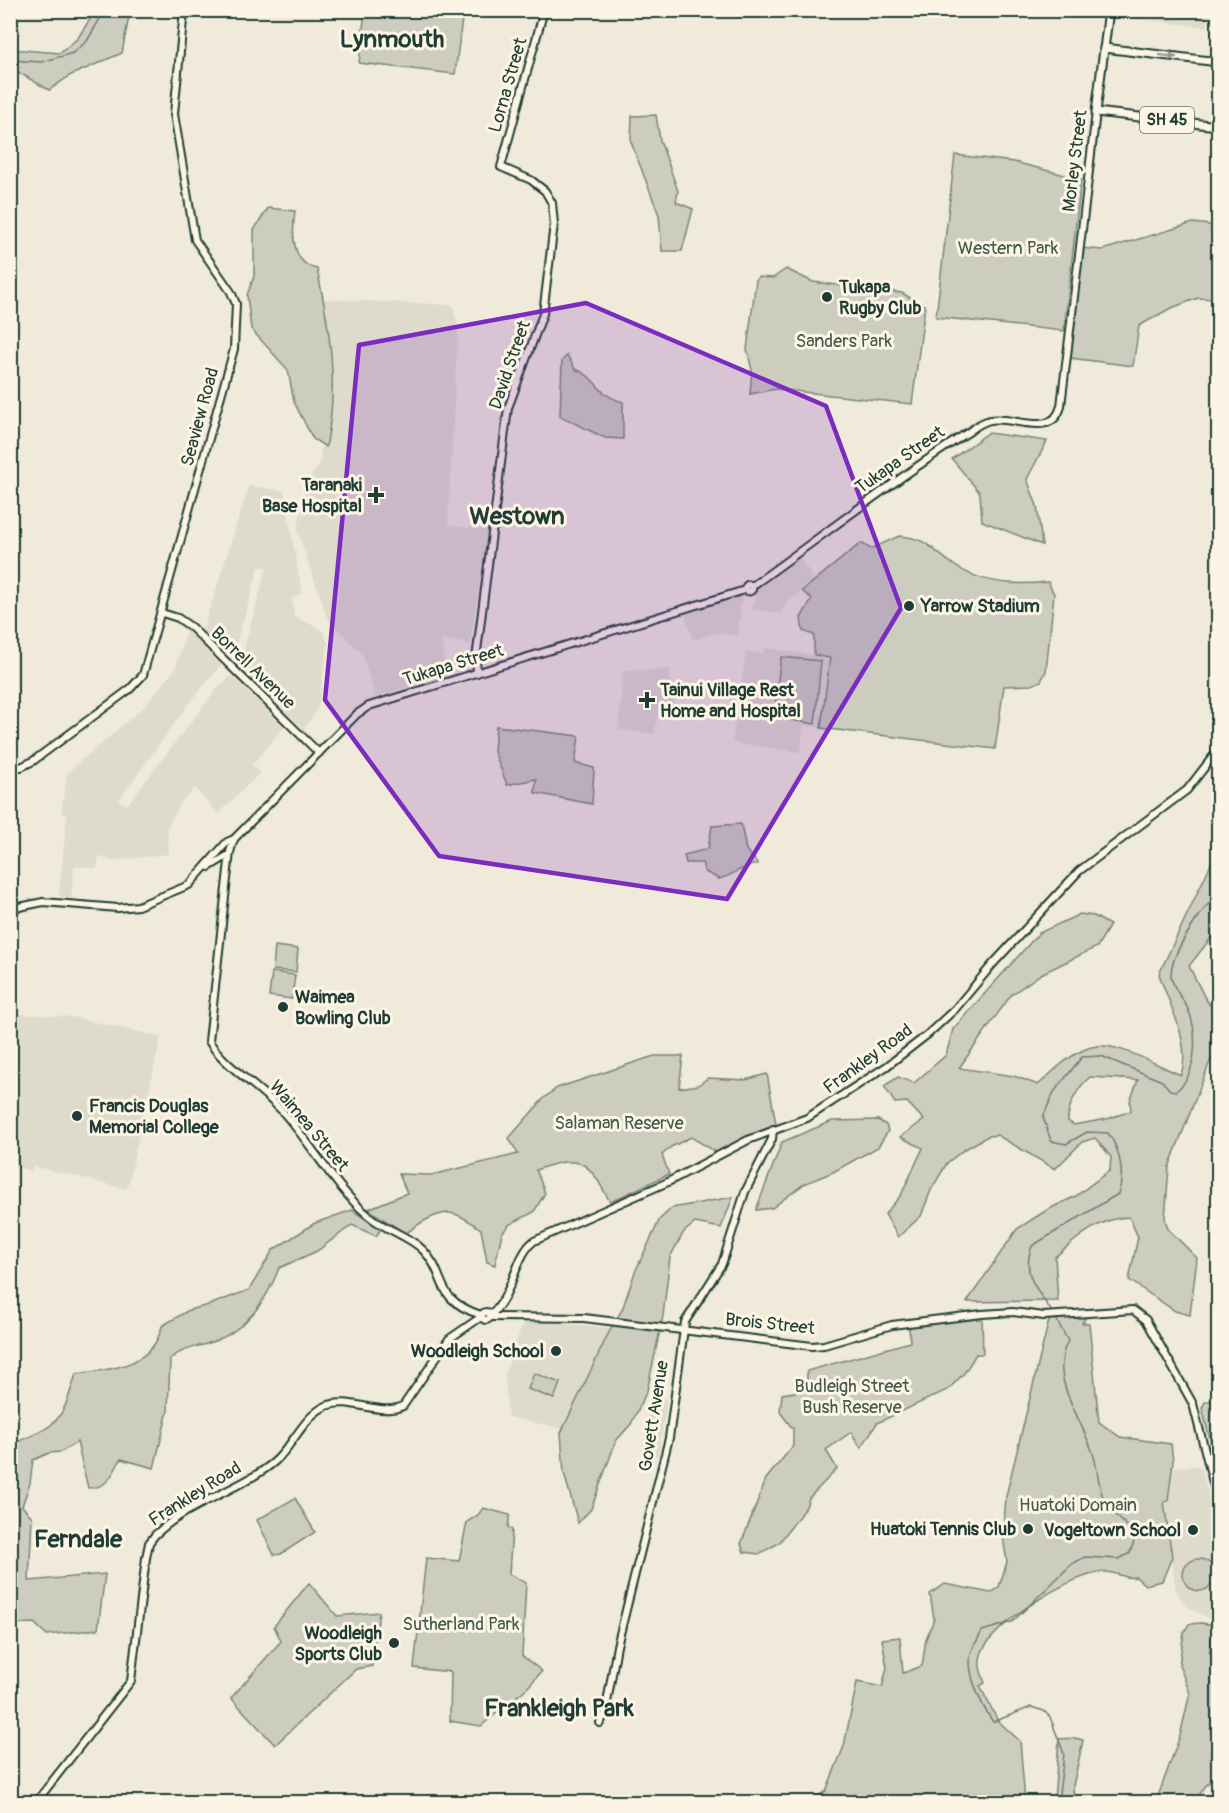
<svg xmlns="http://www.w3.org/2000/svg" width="1229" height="1813" font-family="Pangolin,sans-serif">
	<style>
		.built { fill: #dedbcc }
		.green { fill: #cccdbf; stroke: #76857a; stroke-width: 1.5; fill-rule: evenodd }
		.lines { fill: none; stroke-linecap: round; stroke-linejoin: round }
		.stream { stroke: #6c7d71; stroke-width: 1.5 }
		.secondary-casing { stroke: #1f3d34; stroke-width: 10 }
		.primary-casing { stroke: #1f3d34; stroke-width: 11 }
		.secondary { stroke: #fcf5e5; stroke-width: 6 }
		.primary { stroke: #fcf5e5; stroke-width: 7 }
		.oneway { fill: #8e998c }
		.marked { fill: #7b2cbf; fill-opacity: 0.2; stroke: #7b2cbf; stroke-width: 4.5; stroke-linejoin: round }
		.poi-dot { fill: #1f3d34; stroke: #fcf5e5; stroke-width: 2 }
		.labels { text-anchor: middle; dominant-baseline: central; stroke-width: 6; stroke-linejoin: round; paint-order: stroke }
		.shield { fill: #fcf5e5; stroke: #617469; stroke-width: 1.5 }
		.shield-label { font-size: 16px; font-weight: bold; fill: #1f3d34 }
		.street-label { font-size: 18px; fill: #1f3d34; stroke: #fcf5e5 }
		.park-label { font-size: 18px; fill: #425a50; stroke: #fcf5e5 }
		.poi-label { font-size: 18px; font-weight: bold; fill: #1f3d34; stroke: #fcf5e5; text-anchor: start }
		.district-label { font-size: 24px; font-weight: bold; fill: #1f3d34; stroke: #fcf5e5 }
	</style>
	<rect width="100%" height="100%" fill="#efeada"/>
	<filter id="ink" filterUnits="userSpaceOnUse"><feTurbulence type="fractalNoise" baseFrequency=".0167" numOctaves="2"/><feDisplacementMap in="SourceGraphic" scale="12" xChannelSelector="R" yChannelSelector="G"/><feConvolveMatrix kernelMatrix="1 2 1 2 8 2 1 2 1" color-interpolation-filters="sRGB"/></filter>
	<g filter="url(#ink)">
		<g class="built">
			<path d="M1112 11H1209L1207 27 1111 16Z"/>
			<path d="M324 299 453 305 458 329 448 525 488 531 470 644 442 640 445 676 375 697 362 654 328 619 297 530 308 480 319 466 327 411Z"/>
			<path d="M249 486 284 491 302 593 292 599 294 616 322 630 328 643 318 708 304 729 239 666 267 567H259L233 655 228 659 202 633Z"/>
			<path d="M799 557 815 580 786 604 780 613 752 610 758 587Z"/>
			<path d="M738 595 742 597 738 636 717 633 693 640 684 612Z"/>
			<path d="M187 629 221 665 187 706 119 800 127 805 216 690 230 677H233L284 727 252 765 260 773 218 814 195 788 182 801 167 828 169 854 111 861 99 856 97 868 74 866 71 898 59 896 67 814 61 813 67 773 145 706 175 669Z"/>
			<path d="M764 648 830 657 821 728 804 726 800 752 732 743 746 651 763 654Z"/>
			<path d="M670 669 669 692 674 693 673 708 659 707 654 734 618 730 623 671Z"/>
			<path d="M10 1006 19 1014 72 1017 161 1037 127 1189 33 1166 32 1171 11 1165Z"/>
			<path d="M524 1320 611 1328 564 1429 508 1417 505 1374Z"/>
			<path d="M651 1397 667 1399 658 1456 642 1452Z"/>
			<path d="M1201 1466 1211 1506 1218 1513V1623L1186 1606 1176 1591 1164 1504 1161 1467Z"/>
		</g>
		<g class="green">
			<path d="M95 11H130L122 53 71 75 49 90 11 68V49L60 53 78 38Z"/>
			<path d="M365 11H463L455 74 359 63Z"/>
			<path d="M656 115 660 140 678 191 676 202 693 209 682 251H662L659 215 631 142 632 116Z"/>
			<path d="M955 155 1014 162 1081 179 1064 331 936 317Z"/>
			<path d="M268 208 295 211C292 232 291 264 317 269 330 329 339 386 326 447L313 439 294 402 288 370 251 329 247 295 254 277V230Z"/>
			<path d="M1193 223 1218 226V299L1198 298 1169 309 1139 326 1133 366 1070 358 1081 248 1102 250Z"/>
			<path d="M786 269 813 282 902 293 925 306 912 404 776 389 750 394 752 370 747 349 756 280 758 277 773 278Z"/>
			<path d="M567 355 575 369C598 377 595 394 623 402V439L605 438 560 416 562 361Z"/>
			<path d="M988 433 1047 441 1027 479 1037 506 1042 545 982 521 980 493 952 459Z"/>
			<path d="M899 536C927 538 930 548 951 563 979 584 1014 586 1048 582L1054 594 1046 671 1041 681 1032 685 1004 686 995 749 821 728 830 658 814 655V635L803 631 801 618 812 599 802 591 861 543 871 549Z"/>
			<path d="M781 657 821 661 815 724 791 720 789 714 775 700Z"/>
			<path d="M496 726 579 736 575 763 594 768 592 804 535 793 536 779 507 785 494 751Z"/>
			<path d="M741 824 746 850 758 864C744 865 734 875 719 879L705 872 702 863H686L684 855 708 849 712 826Z"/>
			<path d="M1218 849V929L1189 966 1205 998 1218 1016V1059H1211L1169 1167 1165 1219 1168 1229 1197 1258 1190 1315 1175 1311 1129 1280 1138 1237 1129 1217C1099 1218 1077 1238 1055 1257L1058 1301 967 1302 1017 1229 1047 1210 1076 1196 1110 1170 1111 1157 1095 1138 1082 1142 1055 1169 997 1135 988 1136 965 1149 947 1163 931 1190 921 1216 898 1237 885 1214 901 1195 923 1148 900 1137 924 1120 907 1102 895 1103 884 1086 898 1077 914 1083 946 1055 953 1029 1039 933 1080 914 1094 916 1110 925 1097 947 1041 974 1011 995 959 1068 1014 1076 1038 1085C1054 1071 1074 1049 1097 1046 1118 1043 1161 1067 1181 1075 1192 1043 1169 1005 1159 974ZM1090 1077 1138 1080 1130 1101 1131 1111 1107 1119 1074 1125 1068 1121C1067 1106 1078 1087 1090 1077Z"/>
			<path d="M275 946 298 949 296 972 273 970Z"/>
			<path d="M272 972 295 975 292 999 269 996Z"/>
			<path d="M654 1056H683L679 1088 698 1085 708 1078 745 1080 767 1074 776 1124 716 1152 691 1137 671 1147 662 1155 669 1174 610 1202C588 1161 583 1153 536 1170L545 1193 534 1212 510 1224 502 1233 495 1265 487 1262 481 1229C473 1224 461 1214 450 1213 437 1212 415 1225 406 1234L368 1209 407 1193 399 1174 432 1175 518 1154 509 1138 544 1098 557 1088Z"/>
			<path d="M878 1120 886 1125 888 1131 878 1147 833 1172 804 1184 772 1208 756 1210 782 1142 832 1121Z"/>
			<path d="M733 1197 721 1228 695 1223 684 1232 670 1257 663 1316 647 1391 631 1424 616 1441 591 1509 578 1523 564 1473 561 1433 611 1328 622 1310 635 1272 660 1219 672 1208Z"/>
			<path d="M352 1210 381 1229 376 1236 352 1225 317 1251 279 1268C266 1302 245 1332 209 1343 195 1348 181 1349 170 1359L168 1411 154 1468 121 1459C112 1475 108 1488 88 1488L77 1442 61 1452 49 1453 33 1460 30 1483 22 1506 32 1517 29 1581 105 1574 98 1629 47 1635 34 1623 16 1624 11 1627 10 1489 16 1468 12 1444C59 1425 61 1423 76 1374 111 1369 153 1367 162 1326L189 1310 209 1305 249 1290 273 1250 315 1223Z"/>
			<path d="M982 1317 983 1354H976L965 1372 949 1389 877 1423 861 1448 851 1432 826 1450 837 1469 809 1498 806 1507 779 1543 759 1554 744 1552 741 1544 766 1479 793 1446V1429L780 1412 782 1394 807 1390V1371L910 1342 909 1327Z"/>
			<path d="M1086 1317 1082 1323H1089L1099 1422 1120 1437 1171 1444 1173 1461 1168 1501 1164 1502 1172 1557 1162 1581 1145 1585 1136 1577C1124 1580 1116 1571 1104 1572 1071 1574 995 1622 982 1652 977 1664 981 1672 985 1683L980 1686 998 1721 1020 1741 1025 1802H809L826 1791 844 1746 857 1682 882 1687 887 1668 882 1639 900 1637 903 1673 922 1666 926 1639 934 1619 930 1594 945 1584 991 1593 999 1587 1007 1562 1003 1537 1006 1496 1048 1324 1050 1318Z"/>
			<path d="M534 1373 560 1383 554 1399 528 1389Z"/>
			<path d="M1218 1399V1457L1214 1455 1202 1408 1205 1402Z"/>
			<path d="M295 1498 315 1532 281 1554 274 1555 257 1520Z"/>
			<path d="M483 1508 510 1515 508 1527 512 1530 509 1574 526 1583 522 1656 542 1671 528 1687 481 1726 450 1721 451 1672 414 1668 426 1558 459 1561 467 1522 478 1515Z"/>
			<circle cx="1199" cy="1575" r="16"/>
			<path d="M309 1583 337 1616 379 1612 372 1666 356 1669 275 1745 231 1698 281 1641 274 1626Z"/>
			<path d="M1201 1623 1215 1625 1209 1652 1218 1657V1776L1207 1784 1194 1802 1157 1799 1180 1736 1190 1693 1179 1665 1184 1632 1189 1624Z"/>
			<path d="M1075 1738 1083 1740 1073 1786 1074 1802H1051L1054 1800 1059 1739Z"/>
		</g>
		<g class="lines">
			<g class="stream">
				<path d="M10 60 41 62 73 53 87 41 105 10"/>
				<path d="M1052 1312C1037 1289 1021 1275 1032 1246L1118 1194C1125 1175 1120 1149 1108 1133L1087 1132 1066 1144 1051 1141 1043 1117 1054 1092 1082 1057 1101 1056 1162 1081 1170 1090 1176 1091C1198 1074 1198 1032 1188 1009 1183 999 1172 987 1171 976 1170 952 1203 910 1218 892"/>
				<path d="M1056 1319 1068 1341C1047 1379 1084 1420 1094 1457 1098 1471 1098 1488 1105 1502 1111 1515 1127 1523 1136 1535L1130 1553 1119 1559 1085 1557 1072 1564 1012 1622 982 1631C979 1638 973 1646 971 1653 966 1674 982 1706 993 1722L1031 1707 1044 1711 1050 1717 1064 1754 1058 1802"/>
			</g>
			<g class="secondary-casing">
				<g id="secondary">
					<circle cx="749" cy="588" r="3.5"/>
					<path d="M752 586C825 534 895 479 970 431 976 426 982 422 990 420 1015 416 1053 439 1061 406L1096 112"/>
					<path d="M162 613 178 618 191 627 319 753"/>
					<path d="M477 673 476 659 508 408 543 314 554 224 552 203 545 191 531 180 501 167 544 10"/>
					<path d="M10 767H21L33 761 130 689 143 675 234 349 236 304 231 292 195 240 174 114 184 10"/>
					<path d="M234 839 230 852 209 1041C222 1064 262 1089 282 1111 312 1144 334 1187 369 1216 385 1230 408 1235 423 1250 449 1277 432 1299 481 1315"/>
					<path d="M209 867 227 856"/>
					<path d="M10 909 43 902 118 908 138 906 189 885 227 842 234 839 357 714 369 706 745 590"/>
					<circle cx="486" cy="1316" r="4"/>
					<path d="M491 1315C514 1294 515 1255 534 1241L668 1182 748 1140 807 1118 887 1066 927 1035 955 1009 992 965 1079 871 1187 790 1218 750"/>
					<path d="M491 1317 584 1318 812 1346 824 1345 892 1325 982 1314 1013 1312 1044 1316 1133 1310 1146 1320 1193 1404 1218 1502"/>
					<path d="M600 1723 605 1714 617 1646 669 1438 685 1322 722 1264 745 1192 772 1139 773 1129"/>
					<path d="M36 1802 131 1681 146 1558 149 1543 155 1535C188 1503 238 1491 273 1463 292 1448 303 1416 326 1406 350 1396 379 1417 403 1406L449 1339 481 1317"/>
				</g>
			</g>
			<g class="primary-casing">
				<g id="primary">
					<path d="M1109 10 1096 112 1218 126"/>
					<path d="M1104 48 1218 62"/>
				</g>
			</g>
			<use href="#secondary" class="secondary"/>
			<use href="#primary" class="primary"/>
		</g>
		<defs><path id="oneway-solid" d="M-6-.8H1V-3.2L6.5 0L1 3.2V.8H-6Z" transform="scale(1.5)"/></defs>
		<use class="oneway" href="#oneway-solid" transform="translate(1168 56) rotate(7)"/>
	</g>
	<path class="marked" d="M586 303 826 406 901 608 727 899 439 856 325 700 359 345Z"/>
	<g class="poi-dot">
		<circle cx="827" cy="297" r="6"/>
		<path d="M373 486h6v6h6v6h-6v6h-6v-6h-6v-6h6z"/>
		<circle cx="909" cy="606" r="6"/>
		<path d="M644 691h6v6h6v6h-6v6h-6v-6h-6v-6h6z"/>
		<circle cx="283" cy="1007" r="6"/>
		<circle cx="77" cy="1116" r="6"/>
		<circle cx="556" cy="1351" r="6"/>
		<circle cx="1028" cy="1529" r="6"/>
		<circle cx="1193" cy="1530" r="6"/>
		<circle cx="394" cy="1643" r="6"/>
	</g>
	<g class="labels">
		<rect class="shield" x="1140" y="107" width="54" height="26" rx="4.5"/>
		<g class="shield-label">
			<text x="1167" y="120">SH 45</text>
		</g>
		<g class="street-label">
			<text transform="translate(508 85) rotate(-74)">Lorna Street</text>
			<text transform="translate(1075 161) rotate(-83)">Morley Street</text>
			<text transform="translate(510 365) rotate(-71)">David Street</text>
			<text transform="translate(200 417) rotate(-75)">Seaview Road</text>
			<text transform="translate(900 460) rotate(-35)">Tukapa Street</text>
			<text transform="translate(453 665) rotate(-17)">Tukapa Street</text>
			<text transform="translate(253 668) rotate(44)">Borrell Avenue</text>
			<text transform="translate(868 1059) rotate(-36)">Frankley Road</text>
			<text transform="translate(309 1126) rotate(50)">Waimea Street</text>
			<text transform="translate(770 1324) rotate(6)">Brois Street</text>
			<text transform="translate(654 1416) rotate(-81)">Govett Avenue</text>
			<text transform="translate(195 1494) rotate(-32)">Frankley Road</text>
		</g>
		<g class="park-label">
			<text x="1008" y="248">Western Park</text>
			<text x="844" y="341">Sanders Park</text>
			<text x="619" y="1123">Salaman Reserve</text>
			<text x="852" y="1386">Budleigh Street<tspan x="852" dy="21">Bush Reserve</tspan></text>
			<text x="1078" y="1505">Huatoki Domain</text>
			<text x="461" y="1624">Sutherland Park</text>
		</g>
		<g class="poi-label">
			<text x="839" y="287">Tukapa<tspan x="839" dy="21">Rugby Club</tspan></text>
			<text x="362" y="485" text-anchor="end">Taranaki<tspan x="362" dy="21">Base Hospital</tspan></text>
			<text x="921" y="606">Yarrow Stadium</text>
			<text x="660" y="690">Tainui Village Rest<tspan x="660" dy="21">Home and Hospital</tspan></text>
			<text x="295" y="997">Waimea<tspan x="295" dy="21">Bowling Club</tspan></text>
			<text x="89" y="1106">Francis Douglas<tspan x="89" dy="21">Memorial College</tspan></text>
			<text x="544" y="1351" text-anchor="end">Woodleigh School</text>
			<text x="1016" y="1529" text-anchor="end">Huatoki Tennis Club</text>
			<text x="1181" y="1530" text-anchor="end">Vogeltown School</text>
			<text x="382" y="1633" text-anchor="end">Woodleigh<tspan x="382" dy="21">Sports Club</tspan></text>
		</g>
		<g class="district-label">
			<text x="392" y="39">Lynmouth</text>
			<text x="517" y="516">Westown</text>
			<text x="78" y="1539">Ferndale</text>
			<text x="559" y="1708">Frankleigh Park</text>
		</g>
	</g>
	<rect width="1229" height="1813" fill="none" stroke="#fcf5e5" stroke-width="36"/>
	<rect x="18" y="18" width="1193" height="1777" fill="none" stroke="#1f3d34" stroke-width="2" filter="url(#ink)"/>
</svg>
